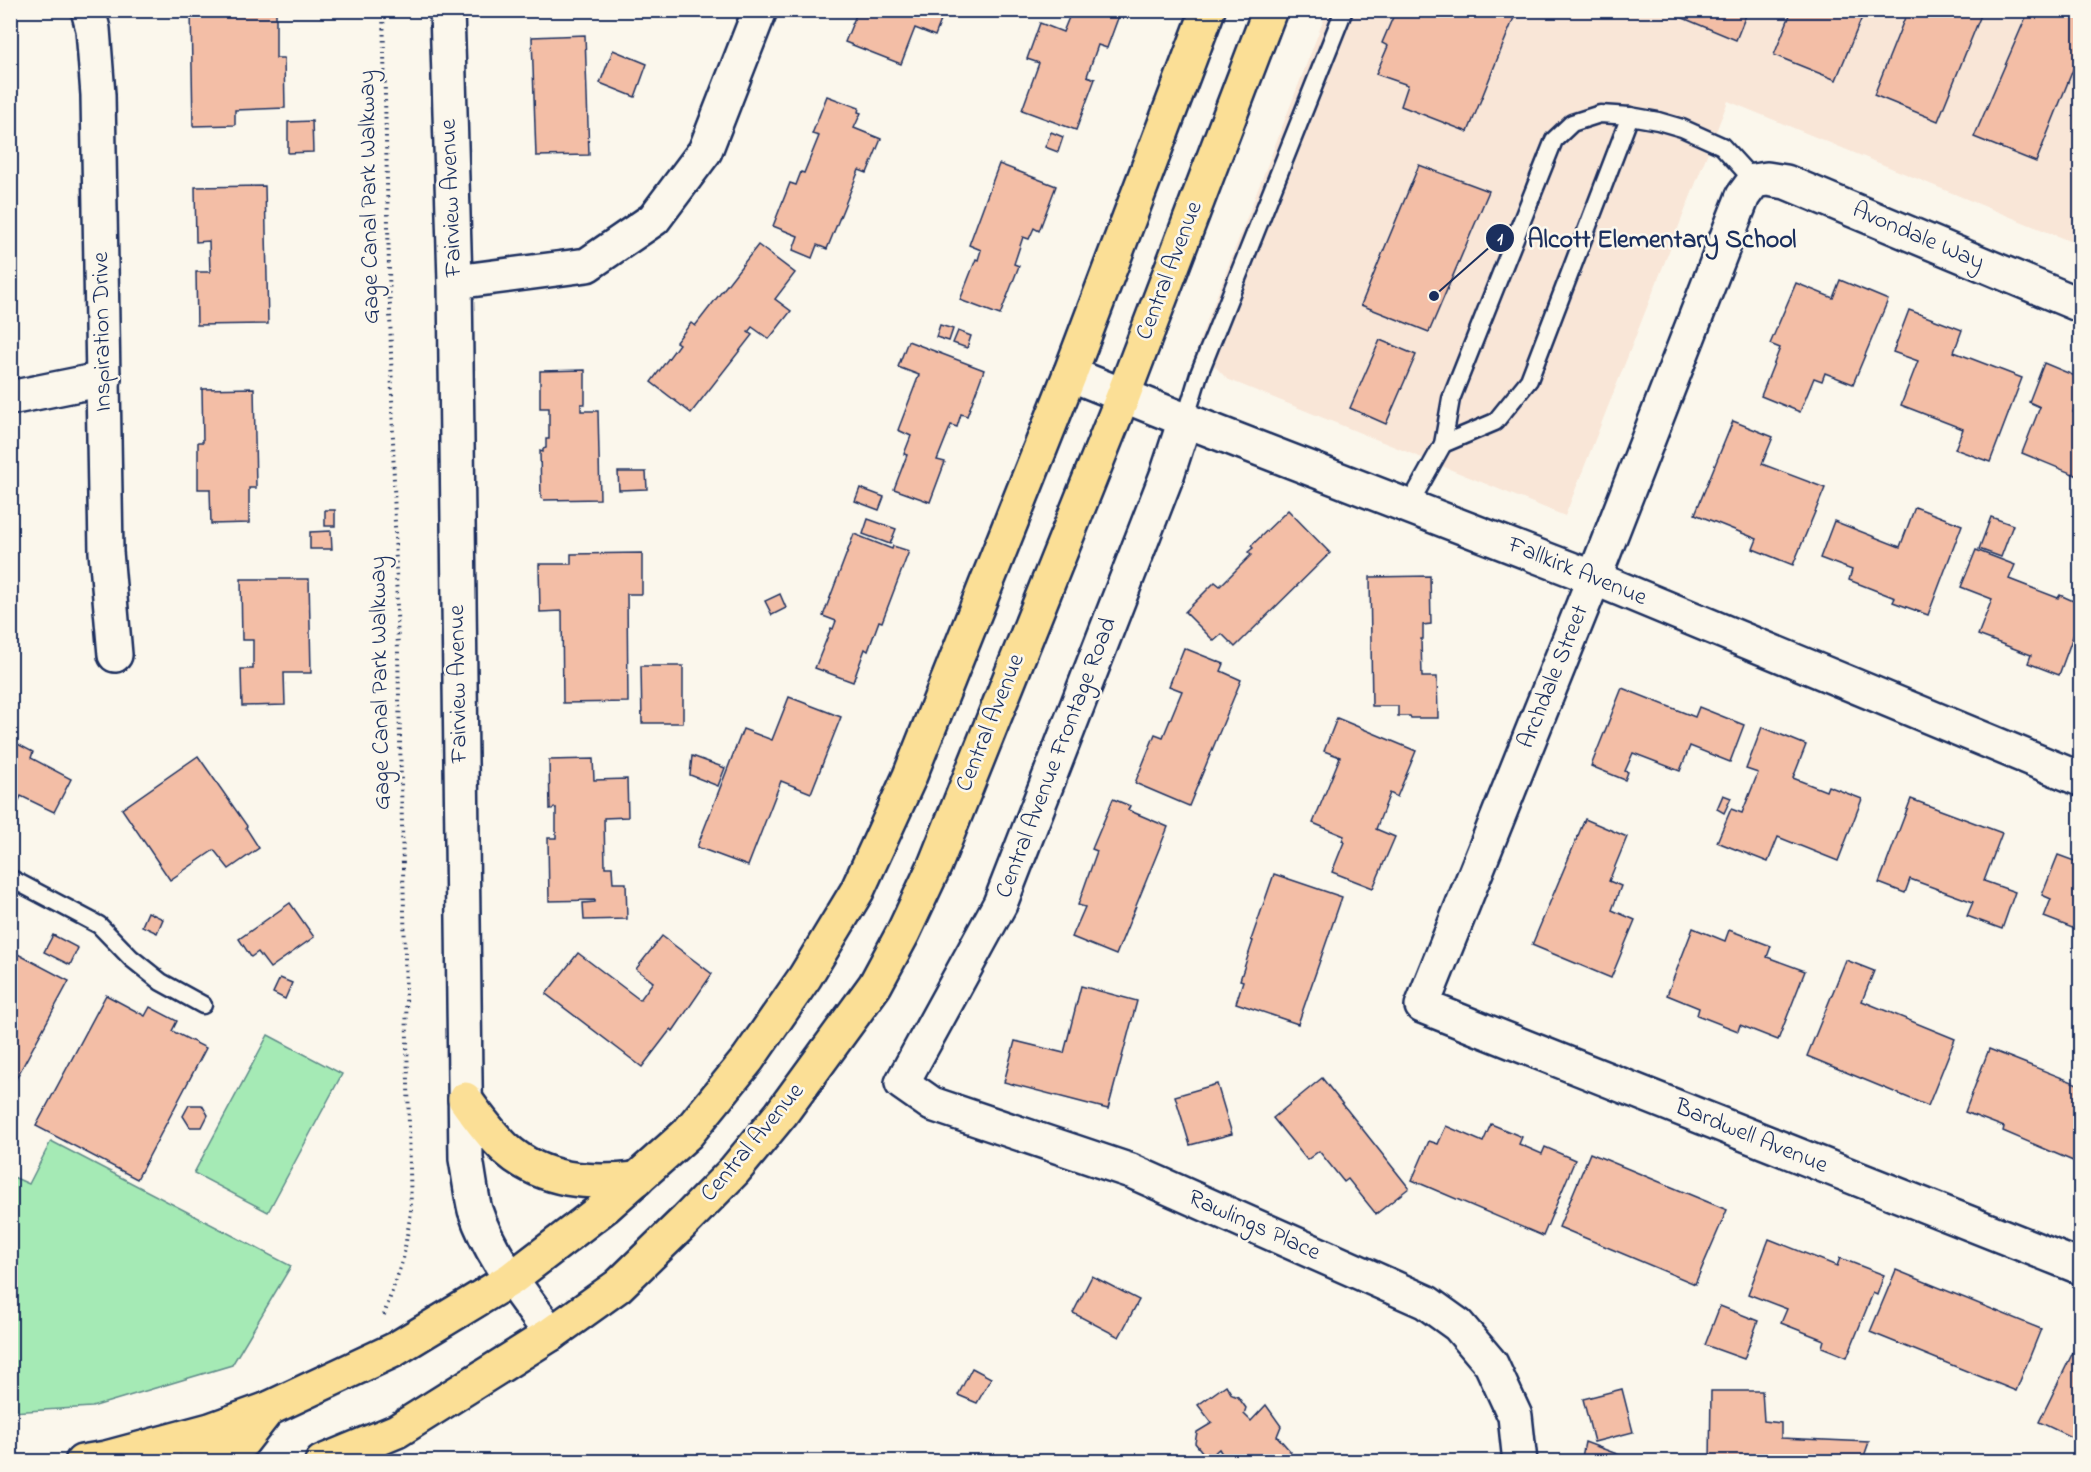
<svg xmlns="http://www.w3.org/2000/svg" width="2091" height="1472" font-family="'Indie Flower',sans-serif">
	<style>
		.built { fill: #f9e6d7 }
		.green { fill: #a5eab5; stroke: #608c8a; stroke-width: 1.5 }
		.building { fill: #f3bea6; stroke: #1b2f5e; stroke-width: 1.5 }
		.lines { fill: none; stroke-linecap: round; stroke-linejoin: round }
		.lane-casing { stroke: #1b2f5e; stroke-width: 21 }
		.street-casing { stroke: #1b2f5e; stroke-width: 38 }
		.primary-casing { stroke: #1b2f5e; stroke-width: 38 }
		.path { stroke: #1b2f5e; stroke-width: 4; stroke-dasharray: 1.5 4.5; stroke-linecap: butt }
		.lane { stroke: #fbf7ec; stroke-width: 16 }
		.street { stroke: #fbf7ec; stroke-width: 33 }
		.primary { stroke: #fbdf96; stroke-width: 33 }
		.labels { text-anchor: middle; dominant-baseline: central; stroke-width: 5; stroke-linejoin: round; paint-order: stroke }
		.street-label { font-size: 24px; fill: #1b2f5e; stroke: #fbf7ec }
		.leader { fill: none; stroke: #1b2f5e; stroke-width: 2 }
		.callout-dot { fill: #1b2f5e; stroke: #fbf7ec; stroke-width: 2 }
		.mark-label { font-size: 18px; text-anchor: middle; font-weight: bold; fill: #fff }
		.callout-label { font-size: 26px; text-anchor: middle; font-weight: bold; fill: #1b2f5e; stroke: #fbf7ec; stroke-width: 5; stroke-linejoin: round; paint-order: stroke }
	</style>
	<rect width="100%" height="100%" fill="#fbf7ec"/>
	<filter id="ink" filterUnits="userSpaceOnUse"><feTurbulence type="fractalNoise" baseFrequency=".0167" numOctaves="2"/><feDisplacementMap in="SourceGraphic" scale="12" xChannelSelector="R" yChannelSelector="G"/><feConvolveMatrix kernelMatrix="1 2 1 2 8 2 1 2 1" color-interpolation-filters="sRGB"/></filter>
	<g filter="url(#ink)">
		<path class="built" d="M1327 11H2080V241L2079 245 1728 101 1565 516 1227 379 1197 347Z"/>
		<g class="green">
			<path d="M268 1035 342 1074 268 1212 194 1173Z"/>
			<path d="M51 1141 291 1266 232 1365 92 1407 11 1412V1176L29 1184Z"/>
		</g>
		<g class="building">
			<path d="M191 10H276V58H284L285 108 235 110V125L193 126Z"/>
			<path d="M858 10H945L935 36 915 28 901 64 845 42Z"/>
			<path d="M1072 10H1121L1107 48 1098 45 1087 76 1095 79 1076 130 1022 110 1039 63 1027 59 1040 23 1063 32Z"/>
			<path d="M1396 10H1517L1468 132 1401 106 1408 85 1376 74 1388 46 1382 43Z"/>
			<path d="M1678 10H1748L1736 40 1676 15Z"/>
			<path d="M1792 10H1865L1836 80 1774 55Z"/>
			<path d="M1908 10H1983L1938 121 1874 95Z"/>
			<path d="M2029 10H2080V52L2036 162 1974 137Z"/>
			<path d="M585 35 589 155 536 156 532 37Z"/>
			<path d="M613 50 647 64 635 97 600 83Z"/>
			<path d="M827 96 859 108 858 112 861 113 854 128 881 139 867 173 859 170 827 249 817 245 812 258 793 250 798 236 773 226 790 183 796 185 801 172 804 173 819 136 812 134Z"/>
			<path d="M312 121 313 152 288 153V122Z"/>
			<path d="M1051 132 1063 137 1058 152 1045 147Z"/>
			<path d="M999 164 1056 186 1039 231 1034 228 1029 239 1023 237 1014 264 1019 266 1000 315 960 300 976 259 978 260 981 250 969 245Z"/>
			<path d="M1419 165 1489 191 1429 332 1361 305Z"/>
			<path d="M265 186 268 324 197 325 196 272H210L209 241 196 242 195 187Z"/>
			<path d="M16 196V246L11 245 10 296V197Z"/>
			<path d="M758 245 795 273 775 299 791 311 769 339 752 327 748 332 752 335 691 413 651 382 679 344 676 342 691 323 695 326Z"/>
			<path d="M1840 280 1888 300 1853 384 1825 373 1822 381 1814 378 1800 412 1761 396 1780 348 1770 344 1796 283 1833 298Z"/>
			<path d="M1909 310 1962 330 1954 352 2022 378 1990 462 1955 449 1963 429 1901 405 1918 361 1893 352Z"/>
			<path d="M940 325 953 329 949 341 936 337Z"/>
			<path d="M958 331 971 336 967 348 953 343Z"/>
			<path d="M1380 340 1416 355 1386 424 1350 408Z"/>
			<path d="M908 341 984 370 967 416 961 414 957 427 951 425 937 460 945 462 930 502 894 489 907 455 904 454 911 436 898 430 919 375 898 367Z"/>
			<path d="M2044 363 2080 378V394L2073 412 2080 415V477L2022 453 2040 407 2029 402Z"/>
			<path d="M585 370V404H581V411H598L600 499 544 500 541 498 540 451 543 452V449L546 448V439H549V408H540V371Z"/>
			<path d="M254 388 256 488H249V523L211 524 210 489H198V442H203L202 389Z"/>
			<path d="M1733 421 1773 437 1762 464 1825 488 1793 565 1753 549 1757 539 1695 514Z"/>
			<path d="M618 472H646L647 489 619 490Z"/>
			<path d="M860 488 884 497 879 510 855 501Z"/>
			<path d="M1915 507 1962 525 1928 615 1893 602 1895 598 1849 580 1852 570 1820 558 1834 521 1900 547Z"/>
			<rect x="325" y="510" width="10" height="16"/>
			<path d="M1288 510 1330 553 1235 647 1222 634 1214 641 1185 612 1215 582 1220 586 1251 555 1248 552 1253 548 1251 546Z"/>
			<path d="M1991 517 2013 525 2001 557 1979 549Z"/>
			<path d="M868 519 896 529 890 544 863 534Z"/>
			<path d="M331 531 332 549H310V532Z"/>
			<path d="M854 534 892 549 893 546 909 551 882 622 879 621 868 651 865 649 853 682 815 668 831 628 833 629 836 621 823 616Z"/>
			<path d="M1976 550 2015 565 2009 579 2058 598 2060 595 2080 604V617L2059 675 2028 663 2031 655 1978 635 1992 599 1961 587Z"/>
			<path d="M642 553V594H627L628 702 563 703 562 611 540 612 539 564H571V554Z"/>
			<path d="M1430 576 1431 624 1423 625V639H1421L1422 677H1437L1438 718H1411L1410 716H1398V706H1372L1370 577Z"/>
			<path d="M241 579H309L311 673H284L285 705 242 706 241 669H253V640H242Z"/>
			<path d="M780 594 786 608 772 615 765 601Z"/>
			<path d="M1184 648 1224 664 1221 671 1241 680 1189 806 1135 783 1155 734 1163 737 1182 691 1169 686Z"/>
			<path d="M641 666H683V723H642Z"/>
			<path d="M1622 688 1695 717 1699 707 1744 725 1730 762 1690 746 1680 771 1633 753 1625 771 1628 772 1625 780 1591 766Z"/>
			<path d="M789 697 841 717 811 793 781 781 748 866 697 847 743 729 772 740Z"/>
			<path d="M1337 718 1416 751 1397 797 1390 793 1376 829 1395 837 1373 888 1332 872 1344 842 1342 841 1344 836 1313 823 1340 757 1324 751Z"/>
			<path d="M1762 727 1806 745 1793 778 1826 791 1828 786 1862 799 1838 861 1778 837 1768 862 1717 842 1731 809 1742 813 1758 773 1746 769Z"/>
			<path d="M10 740 33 752 31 758 71 779 54 812 21 796 16 807 10 805Z"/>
			<path d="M198 756 247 826 246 828 259 848 229 869 214 850 170 880 122 809Z"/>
			<path d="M692 756 725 768 718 786 690 775Z"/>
			<path d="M593 759 594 780 627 779 628 817 604 818 605 867H612L613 883H626L627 919 584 920 583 903 595 902V900L549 901 548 838H556V808L550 809 549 760Z"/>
			<path d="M1723 795 1731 798 1724 813 1717 809Z"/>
			<path d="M1113 799 1130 806 1128 810 1168 827 1116 955 1072 937 1085 907 1078 905 1097 851 1092 849Z"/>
			<path d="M1911 799 2002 833 1984 881 2015 892 2002 929 1967 916 1973 902 1910 879 1905 893 1879 883Z"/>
			<path d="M1585 819 1627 837 1609 881 1621 886 1612 910 1635 920 1611 978 1532 945Z"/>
			<path d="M2058 855 2080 863V931L2044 917 2051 899 2042 895Z"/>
			<path d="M1274 874 1342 897 1298 1024 1236 1003 1243 981 1240 980 1253 941 1251 940Z"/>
			<path d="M290 903 314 937 270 968 258 952 251 957 239 939Z"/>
			<path d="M148 912 163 919 157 933 142 926Z"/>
			<path d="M1693 928 1725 941 1729 930 1771 946 1767 957 1805 971 1778 1040 1740 1025 1738 1031 1697 1015 1699 1008 1667 995Z"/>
			<path d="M53 935 78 948 70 965 44 952Z"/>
			<path d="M662 936 712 974 673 1031 671 1029 642 1067 546 994 578 953 640 1000 653 982 636 969Z"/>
			<path d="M10 950 69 981 10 1090Z"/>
			<path d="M1846 960 1874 971 1862 1001 1955 1039 1928 1106 1807 1056Z"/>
			<path d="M280 978 292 983 285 999 273 993Z"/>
			<path d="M1081 986 1137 1001 1108 1109 1004 1082 1015 1041 1064 1053Z"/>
			<path d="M106 995 145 1016 150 1007 177 1021 172 1031 206 1048 137 1179 36 1126Z"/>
			<path d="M1989 1049 2080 1085V1164L2003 1131 2004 1127 1965 1112Z"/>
			<path d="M1322 1078 1409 1188 1376 1214 1348 1179 1344 1182 1319 1151 1307 1160 1273 1118Z"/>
			<path d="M1217 1084 1232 1134 1190 1145 1175 1096Z"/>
			<path d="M189 1105H202L208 1115 202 1127H190L183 1116Z"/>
			<path d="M1491 1124 1522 1137 1519 1144 1542 1154 1545 1147 1575 1160 1543 1236 1412 1180 1429 1141 1438 1144 1446 1126 1483 1142Z"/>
			<path d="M1590 1153 1727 1210 1695 1284 1559 1227Z"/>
			<path d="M1769 1239 1837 1266 1840 1258 1884 1275 1877 1295 1873 1293 1847 1357 1822 1347 1824 1340 1781 1323 1787 1309 1748 1294Z"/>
			<path d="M1896 1270 2041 1329 2016 1391 1870 1332Z"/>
			<path d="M1092 1276 1139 1300 1119 1337 1073 1313Z"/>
			<path d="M1720 1306 1758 1321 1744 1359 1705 1345Z"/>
			<path d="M2078 1342 2080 1343V1429L2078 1428 2073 1438 2039 1422Z"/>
			<path d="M972 1368 991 1378 977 1403 958 1395Z"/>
			<path d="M1226 1385 1232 1395 1238 1397 1246 1408 1244 1414 1251 1421 1266 1405 1281 1426 1277 1436 1291 1452 1280 1462H1227L1219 1449 1213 1454 1203 1453 1195 1443 1197 1432 1212 1423 1198 1405Z"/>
			<path d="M1622 1389 1633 1432 1594 1442 1583 1399Z"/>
			<path d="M1711 1391H1762L1764 1421 1781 1423V1438L1869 1442 1862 1462H1710Z"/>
			<path d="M1585 1442 1638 1462H1581Z"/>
		</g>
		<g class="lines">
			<g class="lane-casing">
				<g id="lane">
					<path d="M1185 420 1199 374 1344 10"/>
					<path d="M1443 444 1495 422 1529 380 1630 116"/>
					<path d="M1409 505 1443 444 1451 399 1554 140 1572 123 1600 114 1630 116 1658 121 1682 128 1722 146 1754 181"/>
					<path d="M10 878 99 925 131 958 161 982 203 1005"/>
				</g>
			</g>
			<g class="street-casing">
				<g id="street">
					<path d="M88 10 93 29 98 95 106 552 115 655"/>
					<path d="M447 10 455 282 466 1159C469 1175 471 1194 475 1210 490 1256 523 1295 551 1334"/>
					<path d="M455 282 587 265 654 219 705 151 760 10"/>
					<path d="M2080 305 1786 182 1767 179 1754 181 1743 196 1594 578 1422 1006 2080 1267"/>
					<path d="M1070 374 1185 420 1594 578 2080 779"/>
					<path d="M10 398 104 379"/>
					<path d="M1185 420 1167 475 1000 904 902 1083 932 1104 1131 1171 1426 1302 1458 1325 1491 1364 1515 1416 1520 1462"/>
				</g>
			</g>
			<g class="primary-casing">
				<g id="primary">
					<path d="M465 1099C477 1116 490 1134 506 1149 543 1182 590 1184 637 1179"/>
					<path d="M82 1462 106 1458 210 1430 268 1409 394 1350 511 1279 605 1207 687 1134 748 1059 805 977 857 891 909 778 1070 374 1208 10"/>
					<path d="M196 1462 228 1453 243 1441 268 1409"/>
					<path d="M322 1462 397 1431 551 1334 618 1286 686 1220 734 1171 781 1114 875 985 903 933 935 865 1123 396 1270 10"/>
				</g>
			</g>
			<path class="path" d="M383 10 411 1212 403 1259 384 1315"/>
			<use href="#lane" class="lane"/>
			<use href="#street" class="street"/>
			<use href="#primary" class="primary"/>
		</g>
	</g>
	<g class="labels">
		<g class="street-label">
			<text transform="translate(370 197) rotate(-91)">Gage Canal Park Walkway</text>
			<text transform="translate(452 198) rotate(-92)">Fairview Avenue</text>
			<text transform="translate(1918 237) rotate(23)">Avondale Way</text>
			<text transform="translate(1170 271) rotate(-69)">Central Avenue</text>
			<text transform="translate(103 332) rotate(-91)">Inspiration Drive</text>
			<text transform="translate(1577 572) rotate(22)">Fallkirk Avenue</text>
			<text transform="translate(1554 677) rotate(-68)">Archdale Street</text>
			<text transform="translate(381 683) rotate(-91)">Gage Canal Park Walkway</text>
			<text transform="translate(459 684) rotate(-91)">Fairview Avenue</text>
			<text transform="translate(991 723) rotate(-68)">Central Avenue</text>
			<text transform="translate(1057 758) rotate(-69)">Central Avenue Frontage Road</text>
			<text transform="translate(1751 1137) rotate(22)">Bardwell Avenue</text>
			<text transform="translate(753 1143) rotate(-50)">Central Avenue</text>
			<text transform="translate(1254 1226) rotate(24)">Rawlings Place</text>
		</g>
	</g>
	<path class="leader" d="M1434 296L1500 238"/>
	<g class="callout-dot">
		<circle cx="1434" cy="296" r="6"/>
		<circle cx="1500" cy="238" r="15"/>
	</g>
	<g class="mark-label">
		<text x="1500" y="244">1</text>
	</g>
	<g class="callout-label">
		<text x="1662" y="247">Alcott Elementary School</text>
	</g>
	<rect width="2091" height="1472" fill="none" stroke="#fbf7ec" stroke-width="36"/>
	<rect x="18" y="18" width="2055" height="1436" fill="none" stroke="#1b2f5e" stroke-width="2" filter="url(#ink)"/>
</svg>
